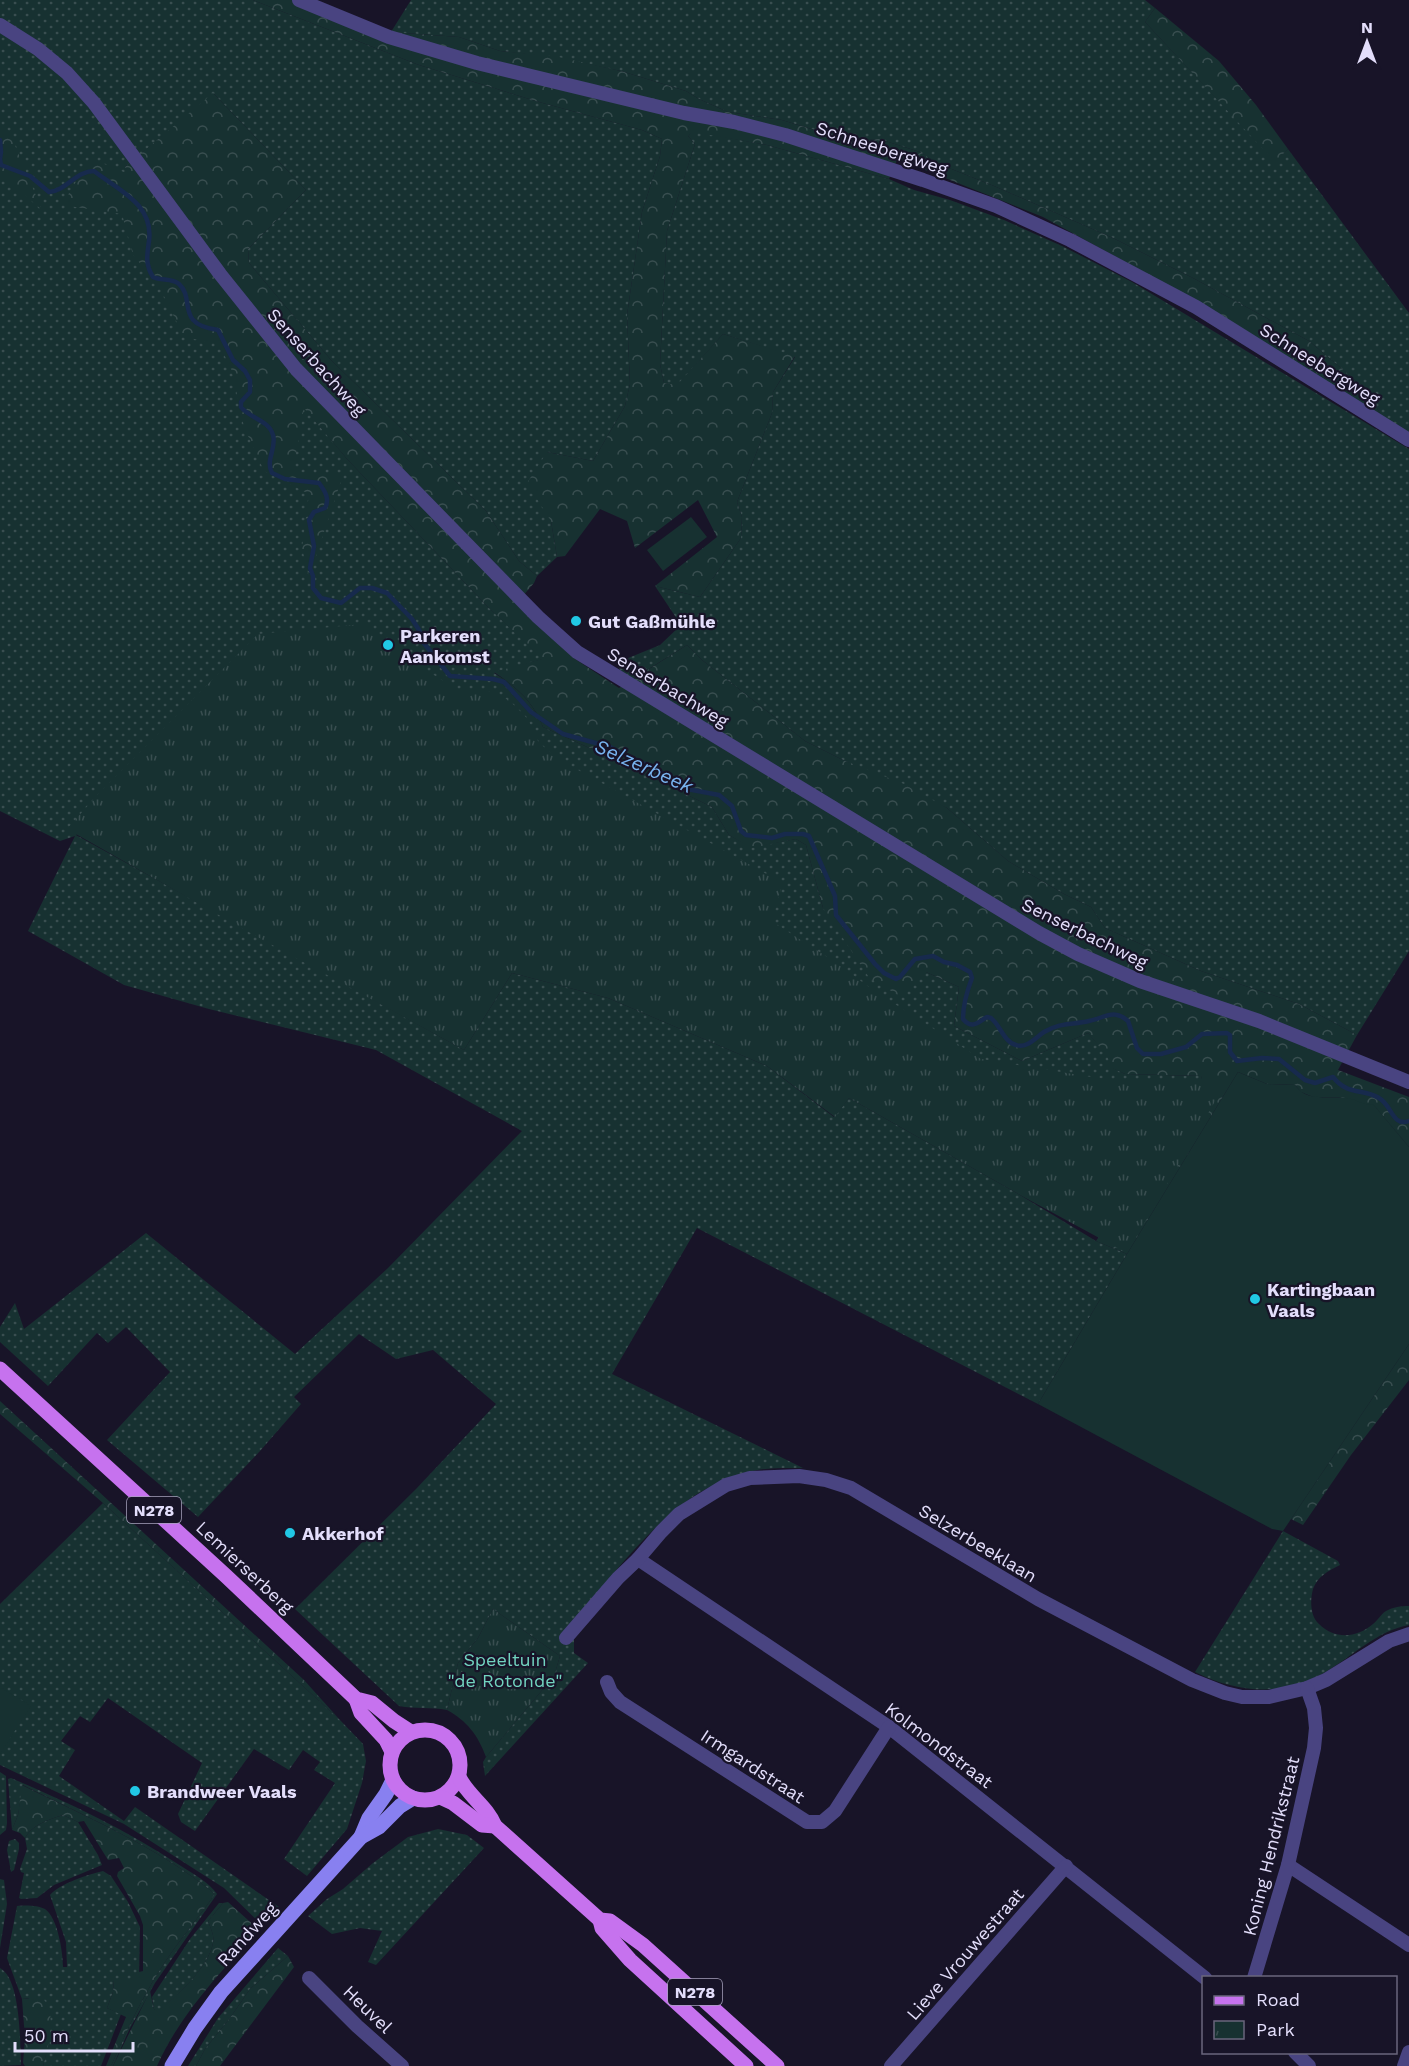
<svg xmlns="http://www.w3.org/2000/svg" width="1409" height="2066" font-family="'Work Sans',sans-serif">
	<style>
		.grass { fill: url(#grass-dots) }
		.forest { fill: url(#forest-crowns) }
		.park { fill: url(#park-tufts) }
		.pitch { fill: #173131 }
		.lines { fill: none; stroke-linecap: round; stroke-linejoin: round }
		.stream { stroke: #172a4d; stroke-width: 4.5 }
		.street { stroke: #494481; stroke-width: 14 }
		.secondary { stroke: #8880f0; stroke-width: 15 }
		.primary { stroke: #c672ee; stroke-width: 15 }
		.poi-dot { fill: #21c8e5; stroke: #181428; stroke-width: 2 }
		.labels { text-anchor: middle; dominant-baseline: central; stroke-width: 4.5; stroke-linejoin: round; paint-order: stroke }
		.shield { fill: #181428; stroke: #a6a1bc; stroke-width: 1.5 }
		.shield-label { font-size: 16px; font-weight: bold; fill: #e3defb }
		.street-label { font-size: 18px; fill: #e3defb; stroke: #181428 }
		.poi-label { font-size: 18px; font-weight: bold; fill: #e3defb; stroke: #181428; text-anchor: start }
		.park-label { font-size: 18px; fill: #72d4c0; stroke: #181428 }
		.water-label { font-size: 20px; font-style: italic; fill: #78b3ef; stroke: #181428 }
	</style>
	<defs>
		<pattern id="grass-dots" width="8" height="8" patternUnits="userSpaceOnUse" patternTransform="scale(1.5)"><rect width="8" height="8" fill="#173131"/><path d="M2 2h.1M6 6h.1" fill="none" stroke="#394e50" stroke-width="1.8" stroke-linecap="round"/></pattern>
		<pattern id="forest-crowns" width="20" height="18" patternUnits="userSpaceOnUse" patternTransform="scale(1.5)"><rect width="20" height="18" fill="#173131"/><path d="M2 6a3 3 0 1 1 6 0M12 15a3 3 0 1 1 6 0" fill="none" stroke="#394e50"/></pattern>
		<pattern id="park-tufts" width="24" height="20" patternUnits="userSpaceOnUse" patternTransform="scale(1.5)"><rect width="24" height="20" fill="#173131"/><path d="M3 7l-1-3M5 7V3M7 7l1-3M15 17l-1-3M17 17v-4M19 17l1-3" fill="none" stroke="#394e50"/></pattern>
	</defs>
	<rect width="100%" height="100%" fill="#181428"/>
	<g class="grass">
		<path d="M0 0H253L419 65 539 102 642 130 662 139 660 156 642 212 627 315 630 384 625 406 593 461 547 452 551 521 557 557 537 576 519 561 486 511 331 360 249 263 248 249 306 190 214 94 125 167 304 407 347 459 486 605 543 659 494 673C517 687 533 702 543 727L616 760 712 807 729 835 751 847 796 839 806 845 823 908 926 972 959 987 954 1026 1022 1061 1088 1033 1108 1056 1113 1068 1125 1074 1201 1076 1204 1085 1008 1088 630 827 468 701 233 667 76 835 464 1050 512 973 608 998 767 1066 834 1117 849 1098 1020 1195 1096 1241 1127 1254 1038 1404 697 1228 612 1374 803 1468C786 1468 766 1467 749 1472 728 1478 704 1488 687 1501 643 1533 609 1580 574 1620V1653L588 1663 485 1776 483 1762 486 1757 554 1676 560 1656 493 1609 478 1638 458 1663 447 1710C431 1707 415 1709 399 1706L295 1609 416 1489 496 1404 433 1350 396 1359 359 1334 294 1397 301 1404 260 1451 198 1517 107 1440 170 1372 126 1327 108 1343 97 1333 48 1386 0 1342V1327L15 1303 24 1329 146 1233 295 1354 388 1268 522 1131 376 1050 209 1009 124 985 28 931 75 836 60 841 0 811Z"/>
		<path d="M411 0H1145L1155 8 1145 22 1275 161 1288 149 1409 313V434L1383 419 1367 390 1309 341 1193 278 1113 238 994 186 939 164 920 152 879 139 851 141 782 120 728 112 699 99 686 91 621 71 554 57 500 51 459 37 391 32Z"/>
		<path d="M693 131 767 145 889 179 914 190 950 200 1004 220 1062 246 1132 282 1409 449V951L1357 1035 1299 1004 1201 971 1105 928 1091 907 1064 894 1008 861 947 808 843 760 805 741 702 660 687 645 631 680 622 674 616 663 660 645 681 625 655 586 700 597 741 538 742 517 737 502 772 413 773 392 795 357 723 334 677 386 664 383 660 364 667 231 695 144 688 136Z"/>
		<path d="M103 1503 340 1720 363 1744 366 1761 362 1783 347 1829 307 1876 284 1859 335 1783 314 1770 320 1762 303 1750 289 1770 254 1749 195 1831 181 1822 178 1814 202 1763 108 1698 90 1722 80 1716 61 1741 75 1750 59 1776 124 1821 135 1807 279 1907 262 1925 224 1888 124 1824 0 1765V1604Z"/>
		<path d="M1283 1531 1338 1561 1340 1565C1328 1571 1318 1576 1313 1589 1310 1600 1310 1616 1319 1624 1335 1640 1357 1638 1373 1624 1378 1620 1381 1614 1386 1611 1393 1607 1401 1606 1409 1606V1625C1378 1630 1350 1658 1324 1673 1282 1697 1237 1693 1195 1672Z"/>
		<path d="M0 1772 6 1776 7 1823 6 1830 0 1835Z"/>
		<path d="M11 1778C70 1803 128 1831 181 1866 193 1874 209 1882 217 1894L155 1983 129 2030 113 2066H111C127 2030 143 1995 165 1962 181 1938 199 1917 215 1894 158 1847 88 1818 23 1785L18 1815 12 1830 8 1779Z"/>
		<path d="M63 1815 78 1822 98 1855 102 1865 54 1885 37 1898 21 1899 19 1898 24 1873 21 1872 20 1869 27 1849 25 1838C33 1824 48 1820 63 1815Z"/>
		<path d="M438 1829 467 1835 484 1848 376 1965 368 1962 382 1931 360 1928 332 1934 308 1916 327 1899 343 1889 373 1863 408 1837Z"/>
		<path d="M15 1839 19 1843V1849L14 1870 11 1872 7 1850 9 1841Z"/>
		<path d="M103 1871 111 1876 128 1902 140 1927 139 1980H114L113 1992 107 2008 121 2014 101 2066H43L47 2050 29 1998 22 1999 7 1958 17 1906C24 1905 38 1905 45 1909 58 1918 63 1953 63 1967H67L66 1942 50 1895C59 1884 89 1874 103 1871Z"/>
		<path d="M0 1879 4 1880 7 1904 0 1948Z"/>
		<path d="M219 1903H223L208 1921C210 1927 215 1936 213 1943 209 1967 176 1997 158 2012L154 2009 152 1997 190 1939Z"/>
		<path d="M278 1948 288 1956 250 1989 230 2018 205 2049 196 2066H188L218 2018Z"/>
		<path d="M0 1968C21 1979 20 2043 21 2065L0 2066Z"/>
	</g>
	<g class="forest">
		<path d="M253 0H311L391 32 459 37 500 51 554 56 621 71 686 91 699 99 728 112 782 120 850 141 879 139 920 152 939 164 994 186 1113 238 1193 278 1309 341 1367 390 1383 419 1197 301 1043 217 915 166 897 160 889 179 767 145 693 132 688 136 695 144 667 231 660 364 664 383 677 385 723 334 795 356 773 392 772 413 737 502 742 517 741 538 700 597 655 586 717 537 698 500 635 548 627 521 600 509 565 556 557 557 551 521 527 483 547 452 593 461 625 406 630 384 627 315 642 212 660 156 662 139 642 130 539 102 419 65Z"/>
		<path d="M1155 8 1219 61 1256 105 1288 149 1275 162 1145 22Z"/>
		<path d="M213 93 306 190 248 249 249 263 331 360 486 511 519 561 537 576 534 583 516 604 575 659 619 688 687 645 702 660 805 741 843 760 904 784 947 808 1008 861 1064 894 1091 907 1105 928 1201 971 1299 1004 1357 1035 1338 1070 1409 1097V1147L1376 1108 1338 1097H1313L1301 1092 1295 1085 1267 1084 1238 1072 1127 1254 1096 1241 1203 1085 1201 1076 1125 1074 1112 1068 1107 1056 1088 1033 1022 1061 954 1026 959 987 926 972 902 997 870 979 823 908 806 845 796 839 751 848 729 835 712 807 616 760 543 727C533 701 516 687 494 672L542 659 486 605 347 459 304 408 293 472 343 475 309 577 302 548 309 494 264 471 244 427 232 371 219 344 184 337 159 286 133 255 122 214 62 205 90 158 126 173 125 167Z"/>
		<path d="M0 124 9 131 42 210 0 174Z"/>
		<path d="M1409 1344V1380L1351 1455 1303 1525 1291 1519Z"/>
		<path d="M0 1401 304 1680 340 1720 103 1503 0 1414Z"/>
		<path d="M22 1785C88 1818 158 1847 215 1894 199 1917 181 1938 165 1962 143 1995 127 2030 111 2066H106L126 2017 107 2008 113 1992 114 1980H139V1972L143 1971V1925L140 1916 117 1876 118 1872 124 1868 119 1858 108 1860 84 1821 78 1822 63 1815C48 1820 33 1824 25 1838L20 1833 12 1830 18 1815Z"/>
		<path d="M228 1902 259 1930C221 1972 180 2014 157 2066H113L150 1991 154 2009 158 2011C176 1997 209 1967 213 1943 215 1936 210 1927 208 1921L223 1903Z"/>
		<path d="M288 1956 294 1967 220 2066H196L205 2049 230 2018 250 1989Z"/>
		<path d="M40 1997C59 2006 48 2049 43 2066H25L23 2063 25 2039 22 1999Z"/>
	</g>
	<g class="park">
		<path d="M363 624 418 661 421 667 458 690C481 687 500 691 517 708 521 712 527 717 529 722 534 731 535 740 543 746 551 754 561 757 569 765L783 883 773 916V922L838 964 873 990 981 1059 1110 1080H1212L1225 1084 1127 1253 1020 1195 849 1098 835 1117 767 1066 608 998 512 973 464 1050 254 935 67 829 99 793 258 634Z"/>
		<path d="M493 1609 560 1656 554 1676 486 1757C478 1735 467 1721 447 1710L458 1663 478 1638Z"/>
	</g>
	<g class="pitch">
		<path d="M691 517 707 537 663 571 647 550Z"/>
		<path d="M1238 1072 1267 1084 1295 1085C1300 1091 1303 1094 1311 1096 1324 1099 1340 1095 1355 1100 1362 1103 1365 1105 1373 1104L1409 1147V1344L1283 1531 1272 1529 1038 1404 1127 1254Z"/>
		<path d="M0 1687 31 1706 0 1754Z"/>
	</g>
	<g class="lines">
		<g class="stream">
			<path d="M0 140 1 152 0 159"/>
			<path d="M0 159 1 165 30 176 49 192C66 191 76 171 94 171 118 190 154 204 149 241 147 255 145 264 153 277 161 281 172 278 179 284 196 299 174 324 218 330L233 360 245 371 250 380V392L241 402V407C249 418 269 420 273 435 277 448 265 460 272 473L285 479 319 483C325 491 330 499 325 508L314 512 309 520 314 546 310 568 313 576V588L321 598 341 603 360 588H372L387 593 412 619 419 630 423 642 450 676 493 679 504 682 531 712 563 734 610 747 638 762 649 765 687 789 719 795 732 806 741 831 746 835 772 838 785 834H803L809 836 835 896 836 915 875 964 884 973 896 979 900 977 915 959 933 956 944 962 957 965 970 972 972 978C967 991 963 1004 963 1019 972 1030 978 1022 987 1017L991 1018C1000 1025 1004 1042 1016 1045 1027 1049 1036 1037 1044 1032 1061 1022 1072 1025 1089 1021 1105 1018 1113 1008 1128 1021L1137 1048 1143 1054H1161L1186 1047 1202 1034 1227 1033 1230 1035V1052L1237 1061 1262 1058 1279 1059 1305 1080 1315 1083 1333 1077C1348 1096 1362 1088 1379 1098 1392 1105 1392 1127 1409 1121"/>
		</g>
		<g class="street">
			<path d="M299 0 389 37 477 63 684 113 734 122 785 135 923 180 996 206 1070 240 1196 307 1409 440"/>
			<path d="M0 25 38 49 67 73 94 103 220 274 296 369 538 617 577 652 1039 933 1078 954 1140 981 1259 1021 1409 1082"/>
			<path d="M638 1559 889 1727 1205 1978"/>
			<path d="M566 1638 618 1578 638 1559 661 1532 679 1514 726 1485 750 1478 799 1476 826 1480 851 1488 1038 1599 1192 1680 1225 1693 1242 1697H1269L1307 1688 1326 1680 1389 1641 1409 1634"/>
			<path d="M607 1682 611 1692 620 1702 807 1822H822L835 1811 889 1727"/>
			<path d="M1288 1865 1409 1945"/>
			<path d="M309 1978 357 2026 402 2066"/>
			<path d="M1254 1978 1288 1865 1314 1748 1316 1728 1314 1708 1307 1688"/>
			<path d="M1295 2052 1309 2066"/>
			<path d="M891 2066 1066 1866"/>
			<path d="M1404 2066 1409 2052"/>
		</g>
		<g class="secondary">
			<path d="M361 1837 369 1818 386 1794 393 1780"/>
			<path d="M172 2066 195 2028 221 1992 361 1837 379 1827 400 1806 413 1798"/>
		</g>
		<g class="primary">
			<path d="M0 1369 226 1576 356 1699 372 1703 394 1721 411 1732"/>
			<path d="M356 1699 361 1713 386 1740 392 1752"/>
			<circle cx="425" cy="1765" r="35"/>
			<path d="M459 1777C468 1796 487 1806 495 1826L600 1920 610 1921 643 1945 777 2066"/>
			<path d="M440 1797 453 1803 482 1825 495 1826"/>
			<path d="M600 1920 602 1928 630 1960 746 2066"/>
		</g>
	</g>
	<g class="poi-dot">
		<circle cx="576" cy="621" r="6"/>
		<circle cx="388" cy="645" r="6"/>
		<circle cx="1255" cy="1299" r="6"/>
		<circle cx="290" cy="1533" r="6"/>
		<circle cx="135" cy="1791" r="6"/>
	</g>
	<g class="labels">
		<g class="shield">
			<rect x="127" y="1497" width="54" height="26" rx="4.5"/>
			<rect x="668" y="1979" width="54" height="26" rx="4.5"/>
		</g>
		<g class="shield-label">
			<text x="154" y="1510">N278</text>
			<text x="695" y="1992">N278</text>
		</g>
		<g class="street-label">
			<text transform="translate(882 148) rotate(18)">Schneebergweg</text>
			<text transform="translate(317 362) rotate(48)">Senserbachweg</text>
			<text transform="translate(1320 364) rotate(32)">Schneebergweg</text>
			<text transform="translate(668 687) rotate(31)">Senserbachweg</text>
			<text transform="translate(1085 933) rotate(26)">Senserbachweg</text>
			<text transform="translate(978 1543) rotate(31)">Selzerbeeklaan</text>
			<text transform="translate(245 1567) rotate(43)">Lemierserberg</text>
			<text transform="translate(939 1745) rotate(37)">Kolmondstraat</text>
			<text transform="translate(753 1766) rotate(33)">Irmgardstraat</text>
			<text transform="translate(1271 1846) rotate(-76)">Koning Hendrikstraat</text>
			<text transform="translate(247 1934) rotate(-48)">Randweg</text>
			<text transform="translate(965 1954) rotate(-49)">Lieve Vrouwestraat</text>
			<text transform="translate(368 2009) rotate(44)">Heuvel</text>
		</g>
		<g class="poi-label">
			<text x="588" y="621">Gut Gaßmühle</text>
			<text x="400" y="635">Parkeren<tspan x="400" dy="21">Aankomst</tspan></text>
			<text x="1267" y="1289">Kartingbaan<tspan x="1267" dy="21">Vaals</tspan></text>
			<text x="302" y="1533">Akkerhof</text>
			<text x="147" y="1791">Brandweer Vaals</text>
		</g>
		<g class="park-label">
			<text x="505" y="1659">Speeltuin<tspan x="505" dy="21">"de Rotonde"</tspan></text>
		</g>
		<g class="water-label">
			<text transform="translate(644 766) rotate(24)">Selzerbeek</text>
		</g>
	</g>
	<rect x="1202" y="1976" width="195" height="78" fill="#181428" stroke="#69657c" stroke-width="1.5"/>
	<rect x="1214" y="1996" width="30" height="9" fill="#c672ee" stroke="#69657c" stroke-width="1.5"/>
	<text x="1256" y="2006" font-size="18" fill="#e3defb">Road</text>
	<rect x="1214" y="2021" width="30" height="18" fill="url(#park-tufts)" stroke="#69657c" stroke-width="1.5"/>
	<text x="1256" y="2036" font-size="18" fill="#e3defb">Park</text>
	<g transform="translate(1367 42)" stroke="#181428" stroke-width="4.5" paint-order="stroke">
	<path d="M0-4.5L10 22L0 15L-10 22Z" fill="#e3defb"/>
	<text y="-9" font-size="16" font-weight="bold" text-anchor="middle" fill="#e3defb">N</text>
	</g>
	<path d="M15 2042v9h118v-9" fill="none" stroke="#e3defb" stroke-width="3"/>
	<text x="24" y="2042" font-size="18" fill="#e3defb" stroke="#181428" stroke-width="4.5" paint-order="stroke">50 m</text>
</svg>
